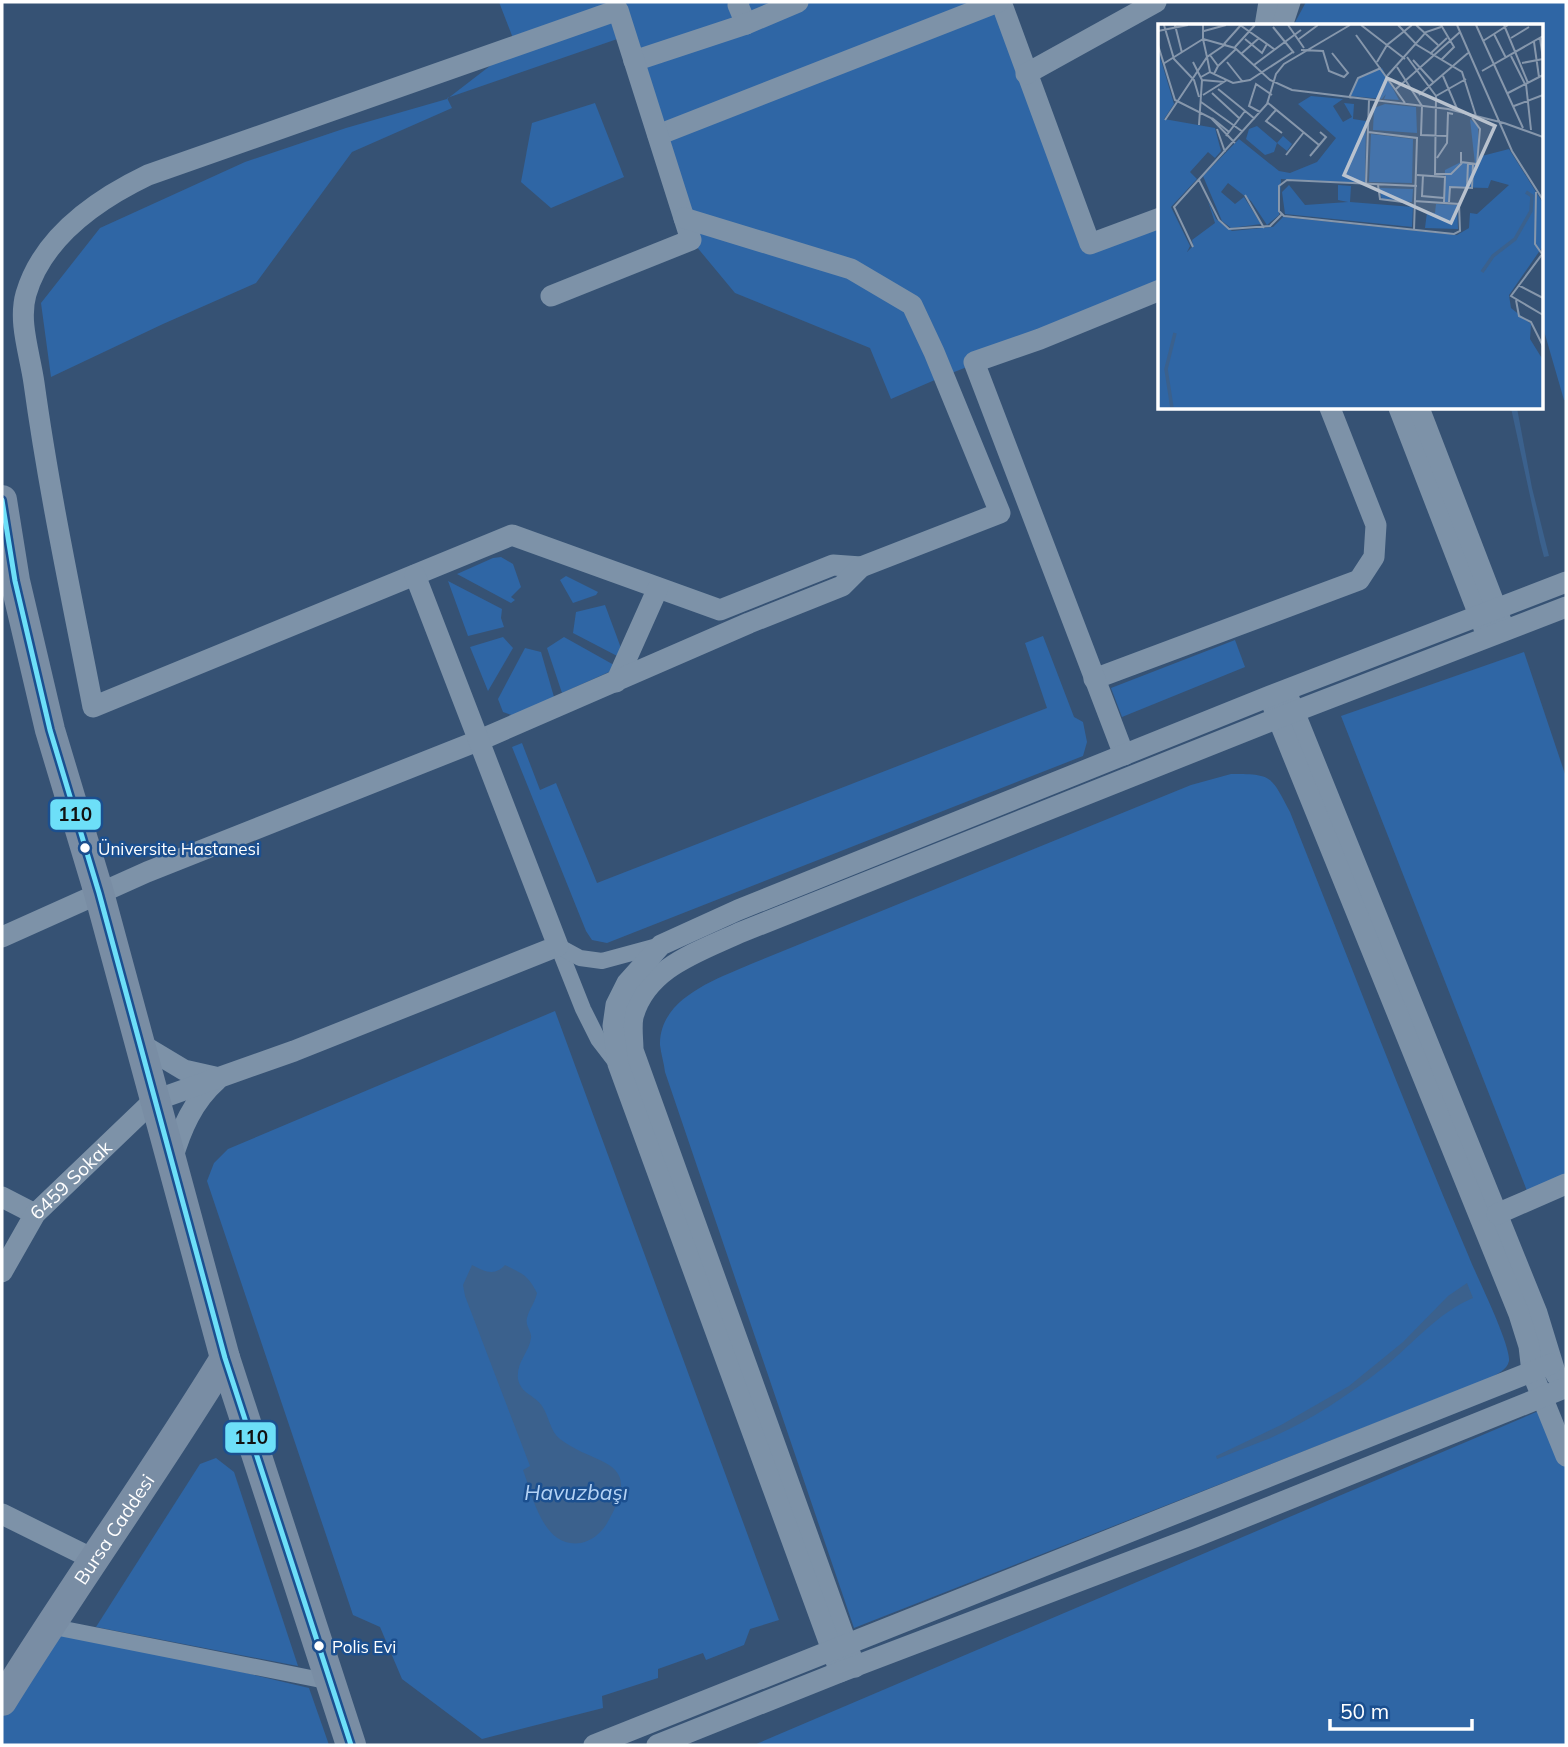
<svg xmlns="http://www.w3.org/2000/svg" width="1568" height="1747" font-family="Mulish,sans-serif">
	<style>
		.green { fill: #2f66a5 }
		.water { fill: #3b618d }
		.lines { fill: none; stroke-linecap: round; stroke-linejoin: round }
		.pedestrian { stroke: #7d92a8; stroke-width: 16 }
		.minor { stroke: #7d92a8; stroke-width: 21 }
		.secondary { stroke: #798da4; stroke-width: 30 }
		.bus-1-casing { stroke: #1b4f8f; stroke-width: 10 }
		.bus-1 { stroke: #6ddff8; stroke-width: 5 }
		.bus-dot { fill: #fff; stroke: #1b4f8f; stroke-width: 2.5 }
		.labels { text-anchor: middle; dominant-baseline: central; stroke-width: 5; stroke-linejoin: round; paint-order: stroke }
		.bus-label { font-size: 17px; fill: #fff; stroke: #1b4f8f; text-anchor: start }
		.street-label { font-size: 19px; fill: #fff; stroke: #1b4f8f }
		.water-label { font-size: 21px; font-style: italic; fill: #b5d3f5; stroke: #1b4f8f }
		.inset-river { fill: none; stroke: #3b618d; stroke-width: 3.5 }
		.inset-road { fill: none; stroke: #8697ac; stroke-width: 2 }
		.view { fill: #b9c2ce; fill-opacity: 0.15; stroke: #b9c2ce; stroke-width: 3.5 }
		.inset-edge { fill: none; stroke: #fff; stroke-width: 3.5 }
		.line-badge { stroke: #1b4f8f; stroke-width: 2.5 }
		.pale-badge-label { font-size: 19px; text-anchor: middle; font-weight: bold; fill: #111 }
	</style>
	<rect width="100%" height="100%" fill="#365274"/>
	<g class="green">
		<path d="M499 2H1001L1090 244 1160 218V291L944 376 891 399 870 348 735 293 691 240 626 36 447 98 452 108 352 152 256 283 163 324 51 377 41 303 100 228 245 162 346 128 447 99 516 46Z"/>
		<path d="M1306 2H1566V400H1564L1542 324V26H1293Z"/>
		<path d="M595 103 624 177 551 208 521 182 532 123Z"/>
		<path d="M501 557 513 564 521 587 511 597 515 600 511 603 457 574 493 558Z"/>
		<path d="M566 576 598 592 596 595 573 603 560 580Z"/>
		<path d="M448 581 502 609 501 618 504 627 468 636Z"/>
		<path d="M605 605 621 648V658L573 633 576 612Z"/>
		<path d="M1043 636 1074 717 1083 722 1087 742 1083 756 607 943 592 940 586 931 512 747 522 743 540 790 556 783 597 883 1047 708 1025 643Z"/>
		<path d="M503 637 513 648 488 691 470 647Z"/>
		<path d="M564 637 614 665 609 672 562 693 547 648Z"/>
		<path d="M1235 640 1245 667 1122 717 1111 688Z"/>
		<path d="M525 648 541 652 554 697 514 716 503 712 498 699Z"/>
		<path d="M1524 652 1566 777V1180L1529 1196 1341 716Z"/>
		<path d="M1231 774C1273 774 1271 776 1290 812 1349 960 1406 1110 1469 1257 1476 1275 1511 1345 1509 1361 1507 1370 1497 1374 1490 1378L854 1628 665 1072C664 1063 661 1054 660 1045 659 998 717 979 751 964L1191 785Z"/>
		<path d="M555 1011 779 1620 750 1629 744 1645 706 1660 703 1653 658 1669V1678L602 1696 603 1708 482 1739 402 1679 380 1627 353 1615 207 1181 214 1163 228 1149Z"/>
		<path d="M1541 1410 1566 1460V1745H754Z"/>
		<path d="M216 1458 234 1472 298 1666 96 1627 200 1464Z"/>
		<path d="M49 1626 309 1688 329 1745H2V1700Z"/>
	</g>
	<g class="water">
		<path d="M1511 408H1517L1532 488 1549 556 1544 557 1540 542Z"/>
		<path d="M472 1265C484 1271 494 1277 505 1265 523 1274 528 1275 537 1293 535 1303 529 1309 527 1318 525 1326 532 1331 531 1338 529 1353 516 1362 518 1379 521 1394 535 1395 542 1406 549 1416 550 1431 560 1439 598 1468 646 1457 606 1525 600 1534 591 1541 581 1543 543 1549 533 1497 523 1470L530 1466 465 1296 463 1285Z"/>
		<path d="M1467 1283 1473 1298C1437 1313 1413 1344 1383 1368 1349 1395 1308 1422 1268 1439 1251 1446 1234 1452 1217 1459L1216 1456 1281 1425 1349 1386 1403 1342 1448 1296Z"/>
	</g>
	<g class="lines">
		<g class="pedestrian">
			<path d="M558 946 583 1009 598 1039 618 1065"/>
			<path d="M558 946 580 958 602 961 661 945"/>
			<path d="M49 1626 331 1682"/>
		</g>
		<g class="minor">
			<path d="M739 2 738 5 746 24"/>
			<path d="M1001 2 1090 244 1160 218"/>
			<path d="M1265 26 1269 2"/>
			<path d="M1282 26 1290 2"/>
			<path d="M634 61 746 24 798 2"/>
			<path d="M1026 74 1156 2"/>
			<path d="M658 135 998 2"/>
			<path d="M551 296 691 240 618 10 148 175C98 199 43 236 26 294 18 322 30 354 34 383 49 492 72 599 93 707L512 535 720 610 833 565 861 567"/>
			<path d="M1399 408 1484 628"/>
			<path d="M1419 408 1501 621"/>
			<path d="M1094 679 1359 580 1374 557 1376 525 1330 408"/>
			<path d="M616 682 658 588"/>
			<path d="M1289 699 1537 1313 1556 1375"/>
			<path d="M1273 706 1519 1314 1529 1346 1532 1372 1566 1456"/>
			<path d="M1124 755 974 362 1040 339 1160 290"/>
			<path d="M2 937 147 872 480 740 749 623 842 586 861 567 1000 513 934 352 912 305 851 269 684 218"/>
			<path d="M139 1043 184 1070 215 1077"/>
			<path d="M172 1160C181 1129 193 1101 217 1080"/>
			<path d="M2 1197 35 1214"/>
			<path d="M1497 1214 1566 1184"/>
			<path id="s1" d="M2 1272 35 1214 153 1101 294 1051 558 946 415 575"/>
			<path d="M2 1514 93 1559"/>
			<path d="M855 1667 633 1050C633 1040 631 1027 633 1017 646 968 698 952 739 933L1278 718 1566 607"/>
			<path d="M840 1672 618 1064 613 1026 616 1005 627 983 661 945 738 910 1270 696 1566 582"/>
			<path d="M594 1745 1551 1364"/>
			<path d="M657 1745 840 1672 1195 1537 1562 1389"/>
		</g>
		<g class="secondary">
			<path d="M2 500 15 581 50 730 99 893 225 1358 351 1745"/>
			<path id="s2" d="M2 1701C74 1585 154 1474 225 1358"/>
		</g>
		<g class="bus-1-casing">
			<path id="bus-1" d="M2 500 15 581 50 730 99 893 225 1358 351 1745"/>
		</g>
		<use href="#bus-1" class="bus-1"/>
	</g>
	<g class="bus-dot">
		<circle cx="85" cy="848" r="6"/>
		<circle cx="319" cy="1646" r="6"/>
	</g>
	<g class="labels">
		<g class="bus-label">
			<text x="98" y="848">Üniversite Hastanesi</text>
			<text x="332" y="1646">Polis Evi</text>
		</g>
		<g class="street-label">
			<text stroke="none"><textPath href="#s1" startOffset="116">6459 Sokak</textPath></text>
			<text stroke="none"><textPath href="#s2" startOffset="205">Bursa Caddesi</textPath></text>
		</g>
		<g class="water-label">
			<text x="576" y="1492">Havuzbaşı</text>
		</g>
	</g>
	<g transform="translate(1158 24)">
		<rect width="385" height="385" fill="#365274"/>
		<path d="M0 26 16 80 6 95 57 104 63 127 57 134 50 128 32 148 39 155 13 183 32 222 29 228 35 222 34 216 57 199 50 177 58 195 74 207 115 203 125 193 299 211 311 204 312 189 319 190 351 161 333 156 330 164 292 163 291 178H286L287 146 303 138 317 140 312 95 320 102V133L351 125 385 179V222L351 271 353 284 373 300 372 315 385 336V384H0ZM224 44 241 76 226 75 228 70 224 75 192 72 200 54ZM153 72 185 75 175 82 185 98 194 93 186 79 196 80 195 95 208 97 207 159 123 155 121 191 109 201 93 177 70 159 63 168 77 180 86 173 103 200 73 204 64 197 45 152 81 115 121 147 132 149 159 138 178 114 140 80ZM227 80 258 83 259 109 215 106 216 84ZM99 102 119 119 125 112 134 120 129 127 119 119 116 128 107 131 88 115 91 105ZM213 110 255 115 254 159 211 158ZM131 161 147 181 190 178 180 176V161L193 162 192 178 255 183 254 203 127 190 124 168ZM221 164 255 165 254 178 224 176ZM278 180 299 181 300 205 267 204 269 188 277 189Z" fill="#2f66a5"/>
		<path class="inset-river" d="M324 248 335 232 357 215 373 187 374 172 368 168M14 384 8 345 17 309"/>
		<path class="inset-road" d="M6 1 16 35 36 56 41 73M17 1 24 29M45 1V15L77 24 112 56 134 66 290 85 346 99M82 1 116 25M130 1 146 24M203 1 247 35M240 1 259 21 304 48 318 92M258 1 280 21M283 1 296 23 283 36M299 1 354 127 385 176M318 1 365 104M346 1 370 59M115 3 136 29M0 7 30 1M46 7 68 1M336 10 348 34M198 11 247 79M353 14 371 3M382 14 385 35M87 15 104 29 109 20M141 15 160 1M325 17 350 1M376 18 381 53M66 20 83 1M0 21 17 76 53 94 77 119M77 23 97 1M143 26 165 27 171 47 186 53 190 49 174 29M83 30 101 14M272 30 289 14M52 31 60 42 56 50M353 32 367 60M249 33 278 72 277 150H293L304 139M255 36 276 59M35 38 44 56 41 101M69 38 84 57M219 38 229 21 254 1M364 39 385 35M5 40 45 15 49 33 7 96M96 41 143 6M60 42 78 25M239 43 264 82 263 111 290 112M324 47 385 12M52 48 49 33 68 20M229 52 268 8 283 3M285 52 300 87M43 53 52 48 75 59 92 56 135 28M44 56 66 58M368 60 373 106M60 65 97 95M238 65 302 8M54 69 81 94M350 69 385 51M45 71 69 56M261 71 310 29M278 72 308 55M191 74 200 54 223 44M43 78 85 108M110 79 161 121M356 82 385 71M118 86 108 97 124 109M102 88 91 82 98 60 114 71M54 94 71 108M346 99 385 113M59 105 67 128M210 108 259 114 256 206M68 112 87 87M303 128V138L319 140 322 105 314 94M128 131 146 108M152 132 168 113 162 108M279 134 289 119 290 89 295 90M259 151 287 153 286 178M265 151 264 172 286 174M41 156 61 196 71 205 112 202 124 190M208 161 211 76M220 161 222 175 245 178M309 164 310 139M378 168 377 220 384 230M87 171 106 204M256 177 301 180 302 207 296 210 126 192 121 187V162L129 156 259 162M291 178 292 163 314 164 315 140M35 223 16 183 109 80 118 50 126 40 192 1M385 229 353 272 385 291M360 261 385 274M358 276 361 292 373 298 385 322"/>
		<path class="view" d="M229 54 337 102 293 199 186 151Z"/>
		<rect width="385" height="385" class="inset-edge"/>
	</g>
	<g class="line-badge">
		<rect x="49" y="798" width="53" height="33" rx="7" fill="#6ddff8"/>
		<rect x="224" y="1421" width="53" height="33" rx="7" fill="#6ddff8"/>
	</g>
	<g class="pale-badge-label">
		<text x="75" y="821">110</text>
		<text x="251" y="1444">110</text>
	</g>
	<rect width="1568" height="1747" fill="none" stroke="#ffffff" stroke-width="7"/>
	<path d="M1330 1719v10h142v-10" fill="none" stroke="#ffffff" stroke-width="3.5"/>
	<text x="1340" y="1719" font-size="21" fill="#ffffff" stroke="#1b4f8f" stroke-width="5" paint-order="stroke">50 m</text>
</svg>
